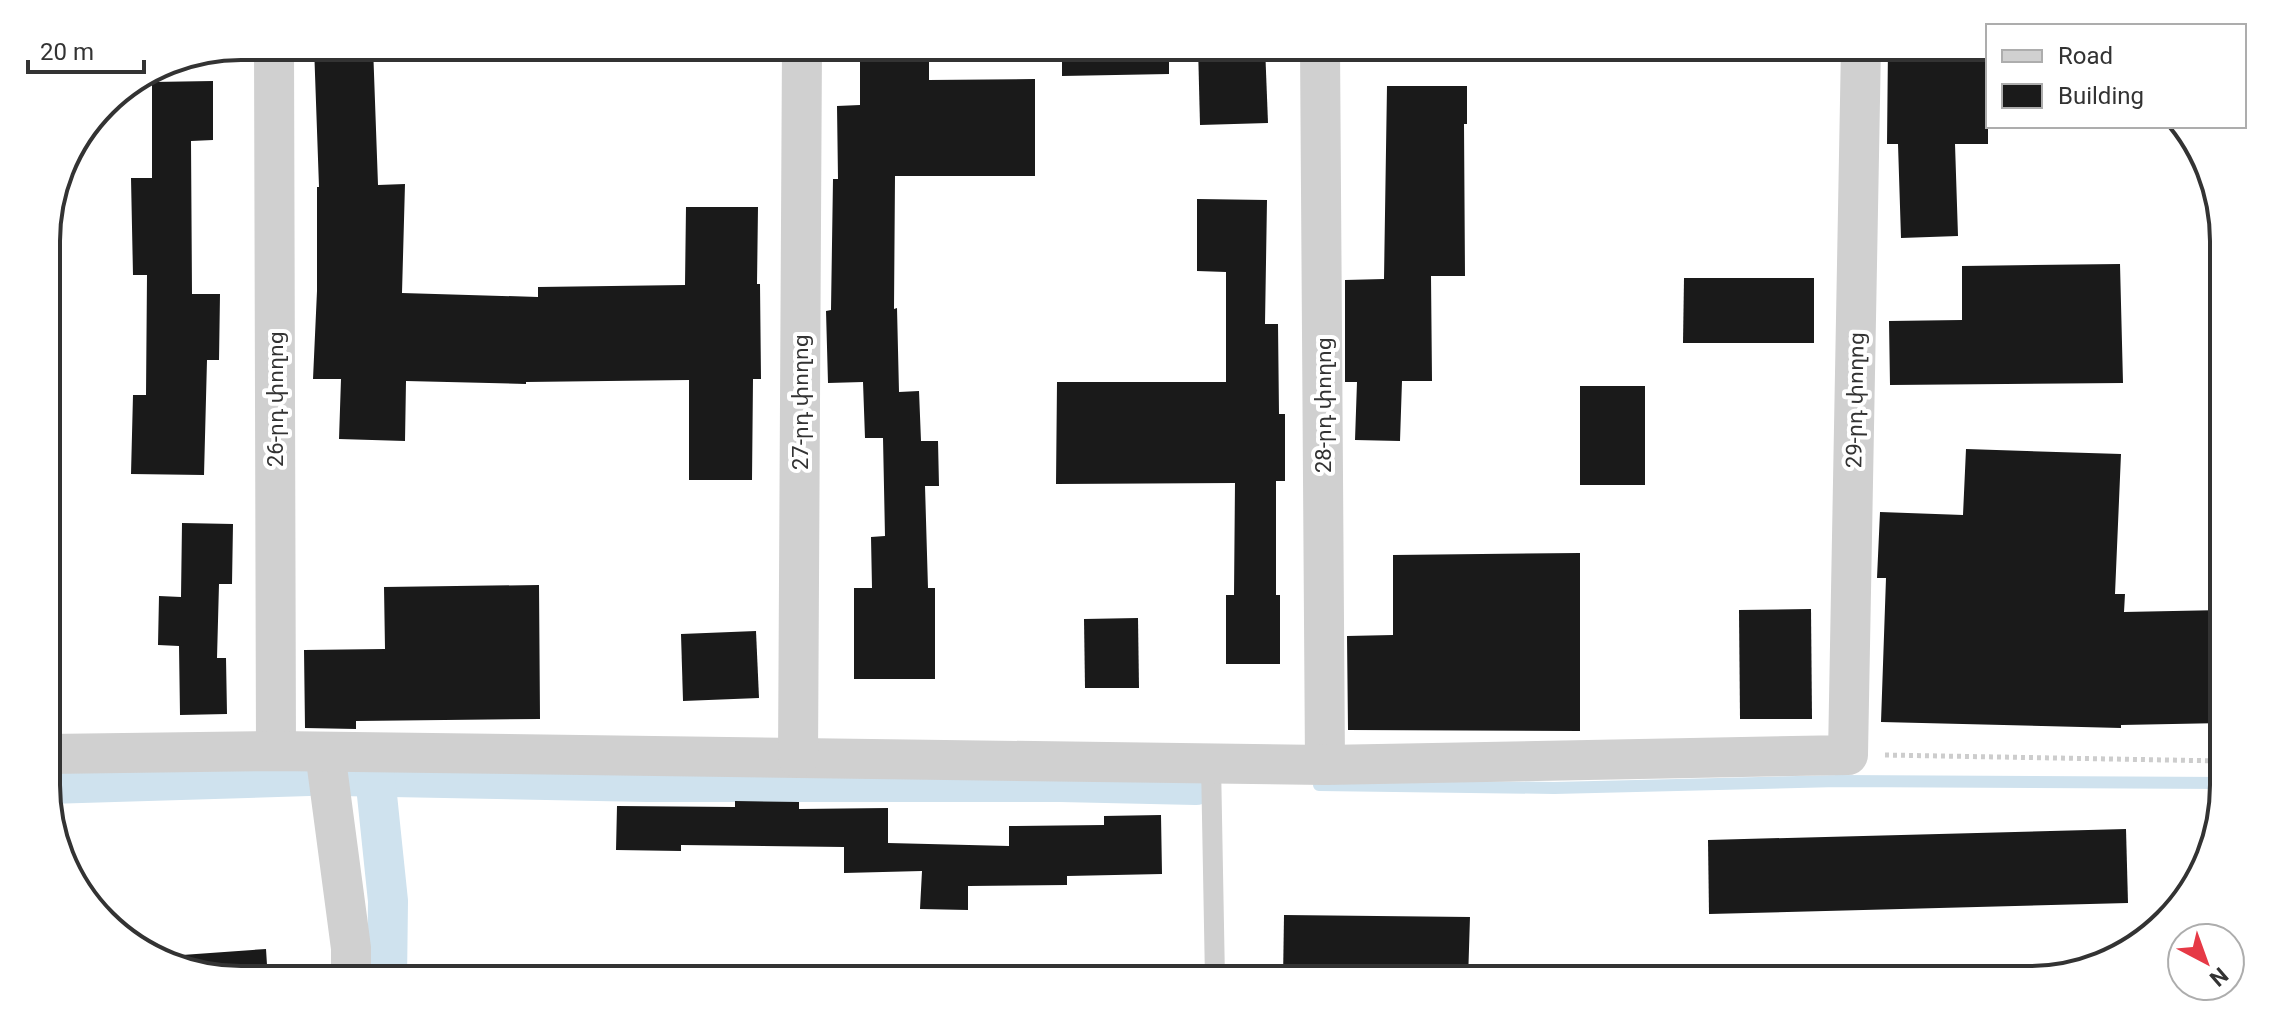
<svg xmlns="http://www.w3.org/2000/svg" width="2270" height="1026" font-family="Roboto,'Noto Sans Armenian',sans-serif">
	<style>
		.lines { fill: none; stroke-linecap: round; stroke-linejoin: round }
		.stream { stroke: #cfe2ee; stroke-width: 12 }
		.canal { stroke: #cfe2ee; stroke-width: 40 }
		.building { fill: #1a1a1a }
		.path { stroke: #cdcdcd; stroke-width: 5; stroke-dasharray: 4 4; stroke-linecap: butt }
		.lane { stroke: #d0d0d0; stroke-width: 20 }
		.street { stroke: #d0d0d0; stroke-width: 40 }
		.labels { text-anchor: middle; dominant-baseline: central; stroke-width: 8; stroke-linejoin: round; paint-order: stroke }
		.street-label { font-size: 22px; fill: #333; stroke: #fff }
		.rim { fill: none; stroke: #333; stroke-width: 4 }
	</style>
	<rect width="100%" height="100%" fill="#fff"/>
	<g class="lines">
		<path class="stream" d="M1319 785 1554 788 1838 781 2224 783"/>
		<g class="canal">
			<path d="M339 776 648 782H1060L1196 785"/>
			<path d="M375 776 388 901 387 980"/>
			<path d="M48 784 309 776"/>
		</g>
	</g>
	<g class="building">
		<path d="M314 46H373L378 185 405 184 402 293 538 297V287L685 285 686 207H758L757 284H760L761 379H753L752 480H689V380L526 382V384L406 381 405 441 339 439 341 379H313L317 291V187H319Z"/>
		<path d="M860 46H929V80L1035 79V176H895L894 309 897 308 899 392 919 391 921 441H938L939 486H925L928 588H935V679H854V588H872L871 537 885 536 883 438H865L863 382 828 383 826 311 831 310 833 179H838L837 106 860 105Z"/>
		<path d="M1062 46H1169V74L1062 76Z"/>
		<path d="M1198 46H1265L1268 123 1200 125Z"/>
		<path d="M1888 46H1988V144H1955L1958 236 1901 238 1898 144H1887Z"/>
		<path d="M213 81V140L191 141 192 294H220L219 360H207L204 475 131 474 133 395H146L147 275H133L131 178H152V82Z"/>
		<path d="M1387 86H1467V124H1464L1465 276H1431L1432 381H1402L1400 441 1355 440 1357 382H1345V280L1384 279Z"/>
		<path d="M1197 199 1267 200 1265 324H1278L1279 414H1285V481H1276V595H1280V664H1226V595H1234L1235 483 1056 484 1057 382H1226V272L1197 271Z"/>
		<path d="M2120 264 2123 383 1890 385 1889 321 1962 320V266Z"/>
		<path d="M1684 278H1814V343H1683Z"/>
		<rect x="1580" y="386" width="65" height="99"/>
		<path d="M1966 449 2121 454 2115 594H2125L2124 612 2223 610 2224 723 2121 725V728L1881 722 1886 578H1877L1880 512 1963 515Z"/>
		<path d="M182 523 233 524 232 584H219L217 658H226L227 714 180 715 179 646 158 645 159 596 181 597Z"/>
		<path d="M1580 553V731L1348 730 1347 636 1393 635V555Z"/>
		<path d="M539 585 540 719 356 721V729L305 728 304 650 385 649 384 587Z"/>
		<path d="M1811 609 1812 719H1740L1739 610Z"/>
		<path d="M1138 618 1139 688H1085L1084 619Z"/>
		<path d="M756 631 759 698 683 701 681 634Z"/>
		<path d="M735 801 799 802V809L888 808V843L1009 846V826L1104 825V816L1161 815 1162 874 1067 876V885L968 886V910L920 909 922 871 844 873V847L681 845V851L616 850 617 806 735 807Z"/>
		<path d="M2126 829 2128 903 1709 914 1708 840Z"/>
		<path d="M1284 915 1470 917 1468 980H1283Z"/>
		<path d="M266 949 268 980H241L168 965V956Z"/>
	</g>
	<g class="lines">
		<path class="path" d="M1885 755 2224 761"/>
		<path class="lane" d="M1211 763 1215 980"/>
		<g class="street">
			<path d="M274 46 276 751"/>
			<path d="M1320 46 1325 765"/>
			<path d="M325 752 351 948V980"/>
			<path d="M48 754 276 751 1325 765 1848 755 1861 46"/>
			<path d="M798 758 802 46"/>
		</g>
	</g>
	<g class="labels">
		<g class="street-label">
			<text transform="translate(275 399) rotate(-90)">26-րդ փողոց</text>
			<text transform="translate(1855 400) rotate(-89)">29-րդ փողոց</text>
			<text transform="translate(800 402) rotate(-90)">27-րդ փողոց</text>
			<text transform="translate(1323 405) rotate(-90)">28-րդ փողոց</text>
		</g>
	</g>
	<path d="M0 0H2270V1026H0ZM241 60H2029A181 181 0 0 1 2210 241V785A181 181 0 0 1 2029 966H241A181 181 0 0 1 60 785V241A181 181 0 0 1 241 60Z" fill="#fff" fill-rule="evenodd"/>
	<path class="rim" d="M241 60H2029A181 181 0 0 1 2210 241V785A181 181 0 0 1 2029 966H241A181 181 0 0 1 60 785V241A181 181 0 0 1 241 60Z"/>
	<rect x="1986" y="24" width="260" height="104" fill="#ffffff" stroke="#adadad" stroke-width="2"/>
	<rect x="2002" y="50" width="40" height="12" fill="#d0d0d0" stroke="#adadad" stroke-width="2"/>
	<text x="2058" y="64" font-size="24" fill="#333333">Road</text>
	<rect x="2002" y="84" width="40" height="24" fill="#1a1a1a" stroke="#adadad" stroke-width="2"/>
	<text x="2058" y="104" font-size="24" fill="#333333">Building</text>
	<g transform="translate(2206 962) rotate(139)"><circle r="38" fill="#ffffff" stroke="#adadad" stroke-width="2"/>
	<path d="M0-6L14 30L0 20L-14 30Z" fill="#e63946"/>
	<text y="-12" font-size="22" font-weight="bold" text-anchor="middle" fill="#333333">N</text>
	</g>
	<path d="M28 60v12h116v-12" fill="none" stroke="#333333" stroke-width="4"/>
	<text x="40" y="60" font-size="24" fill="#333333" stroke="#ffffff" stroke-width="6" paint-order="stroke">20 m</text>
</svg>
